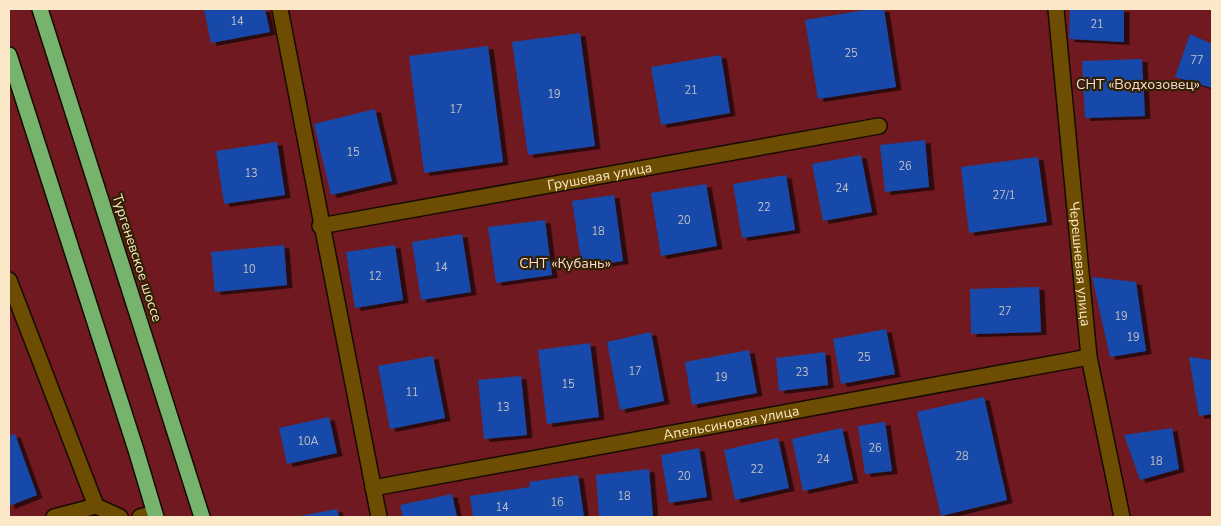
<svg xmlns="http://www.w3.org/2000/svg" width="1221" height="526" font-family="'Nunito Sans',sans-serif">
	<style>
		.green { fill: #701921 }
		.building { fill: #154aaa; filter: url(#shadow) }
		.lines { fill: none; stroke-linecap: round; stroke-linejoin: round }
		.street-casing { stroke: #150b00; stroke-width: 18 }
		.highway-casing { stroke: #150b00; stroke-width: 18 }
		.street { stroke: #6d4d02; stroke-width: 15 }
		.highway { stroke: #76b46d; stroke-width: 15 }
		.labels { text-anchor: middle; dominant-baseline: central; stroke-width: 4.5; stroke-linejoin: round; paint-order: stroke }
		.number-label { font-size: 11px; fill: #c1c0c1 }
		.park-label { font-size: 14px; fill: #fcdad8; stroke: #322100 }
		.street-label { font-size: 14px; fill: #fae8c9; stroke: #322100 }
	</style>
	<defs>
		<filter id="shadow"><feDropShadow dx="5.5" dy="3" stdDeviation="0" flood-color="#0009"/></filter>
	</defs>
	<rect width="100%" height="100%" fill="#322100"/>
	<rect class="green" x="9" y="9" width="1203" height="508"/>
	<g class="building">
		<path d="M204 9H265L270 32 211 43Z"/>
		<path d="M871 9H884L896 87 818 99 805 20Z"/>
		<path d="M1070 9H1124V42L1069 39Z"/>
		<path d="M580 33 595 146 528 155 512 42Z"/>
		<path d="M1190 34 1212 44V88L1175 77Z"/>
		<path d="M488 46 503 162 424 173 409 56Z"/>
		<path d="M721 55 730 113 661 125 651 67Z"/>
		<path d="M1142 59 1145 116 1085 118 1082 61Z"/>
		<path d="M375 109 392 181 331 195 314 124Z"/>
		<path d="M925 140 929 187 885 192 880 145Z"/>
		<path d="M277 142 285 195 224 204 216 151Z"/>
		<path d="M861 155 872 212 823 221 812 164Z"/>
		<path d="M1038 157 1047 222 969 233 961 167Z"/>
		<path d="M786 175 795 230 742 238 733 184Z"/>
		<path d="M706 184 717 246 661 256 651 193Z"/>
		<path d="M614 195 623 261 582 267 572 201Z"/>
		<path d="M545 220 552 275 496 283 488 227Z"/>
		<path d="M462 234 471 292 421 300 412 242Z"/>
		<path d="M284 245 287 285 215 292 211 252Z"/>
		<path d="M395 245 403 300 355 308 346 252Z"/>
		<path d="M1092 277 1136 282 1146 351 1110 357Z"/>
		<path d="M1039 287 1041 332 971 334 970 289Z"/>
		<path d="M886 329 895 374 841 384 833 339Z"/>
		<path d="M651 332 664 401 620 410 607 342Z"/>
		<path d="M590 343 599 417 547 424 538 350Z"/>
		<path d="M749 350 757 393 692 405 685 362Z"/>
		<path d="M825 352 828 385 779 391 776 358Z"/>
		<path d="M433 356 445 418 390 429 378 366Z"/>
		<path d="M1189 357 1212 360V414L1199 416Z"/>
		<path d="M521 376 527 435 484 439 478 380Z"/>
		<path d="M984 397 1007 500 941 516 917 412Z"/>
		<path d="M329 417 337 453 287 464 279 428Z"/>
		<path d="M885 422 892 471 865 474 858 426Z"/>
		<path d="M842 428 853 480 803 491 792 439Z"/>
		<path d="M1172 428 1179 469 1140 480 1124 435Z"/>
		<path d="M15 434 37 495 9 506V436Z"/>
		<path d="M778 438 789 488 735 500 724 450Z"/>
		<path d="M699 448 707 497 669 503 661 455Z"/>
		<path d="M649 469 653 517H599L596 475Z"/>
		<path d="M578 475 584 517H473L470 496 530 487 529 482Z"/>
		<path d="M452 494 457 517H403L400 505Z"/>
		<path d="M337 509 339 517H300V516Z"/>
	</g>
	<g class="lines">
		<g class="street-casing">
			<g id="street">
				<path d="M280 9 379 517"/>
				<path id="s1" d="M1056 9 1089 357 1122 517"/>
				<path id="s2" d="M320 226 879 126"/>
				<path d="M9 280 96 506 120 517"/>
				<path id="s3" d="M373 488 1089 357"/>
				<path d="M54 517 96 506"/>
				<path d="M140 517 154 513"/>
			</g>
		</g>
		<g class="highway-casing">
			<g id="highway">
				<path d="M40 9 202 517"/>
				<path d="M9 55 136 450 156 517"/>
			</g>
		</g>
		<use href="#street" class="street"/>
		<use href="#highway" class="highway"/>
	</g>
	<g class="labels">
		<g class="number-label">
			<text x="237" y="21">14</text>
			<text x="1097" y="24">21</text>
			<text x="851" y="53">25</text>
			<text x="1197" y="60">77</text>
			<text x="691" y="90">21</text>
			<text x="554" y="94">19</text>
			<text x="456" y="109">17</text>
			<text x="353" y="152">15</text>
			<text x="905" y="166">26</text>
			<text x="251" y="173">13</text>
			<text x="842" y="188">24</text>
			<text x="1004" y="195">27/1</text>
			<text x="764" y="207">22</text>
			<text x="684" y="220">20</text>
			<text x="598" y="231">18</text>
			<text x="441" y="267">14</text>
			<text x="249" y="269">10</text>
			<text x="375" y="276">12</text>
			<text x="1005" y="311">27</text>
			<text x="1121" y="316">19</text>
			<text x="1133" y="337">19</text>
			<text x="864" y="357">25</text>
			<text x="635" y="371">17</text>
			<text x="802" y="372">23</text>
			<text x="721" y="377">19</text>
			<text x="568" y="384">15</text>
			<text x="412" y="392">11</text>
			<text x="503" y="407">13</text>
			<text x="308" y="441">10А</text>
			<text x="875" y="448">26</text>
			<text x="962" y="456">28</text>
			<text x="823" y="459">24</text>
			<text x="1156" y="461">18</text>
			<text x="757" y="469">22</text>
			<text x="684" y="476">20</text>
			<text x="624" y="496">18</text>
			<text x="557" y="502">16</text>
			<text x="502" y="507">14</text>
		</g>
		<g class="park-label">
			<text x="1138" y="84">СНТ «Водхозовец»</text>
			<text x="565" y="263">СНТ «Кубань»</text>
		</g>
		<g class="street-label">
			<text stroke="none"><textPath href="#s2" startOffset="284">Грушевая улица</textPath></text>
			<text transform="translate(137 258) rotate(72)">Тургеневское шоссе</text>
			<text stroke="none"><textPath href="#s1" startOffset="256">Черешневая улица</textPath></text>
			<text stroke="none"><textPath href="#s3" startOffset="364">Апельсиновая улица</textPath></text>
		</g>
	</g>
	<rect width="1221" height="526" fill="none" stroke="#fae8c9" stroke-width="20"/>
</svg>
